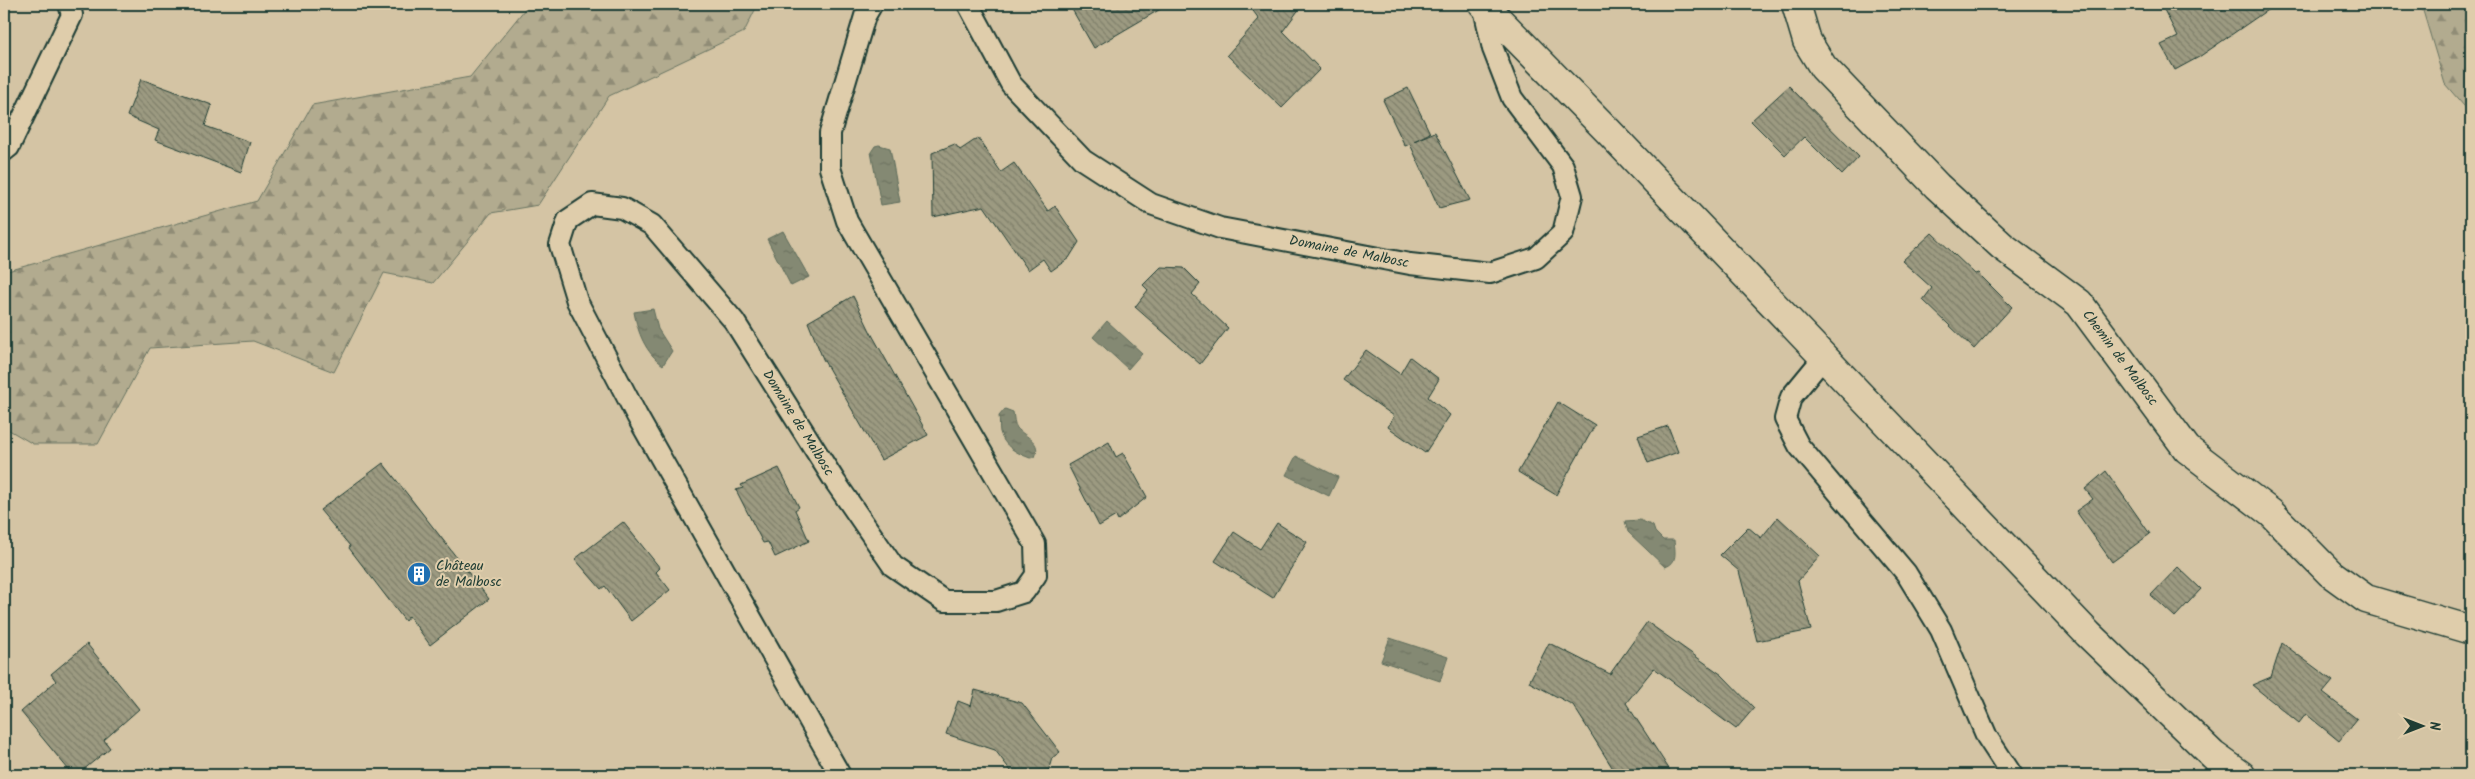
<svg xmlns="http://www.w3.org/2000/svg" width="2475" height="779" font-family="Kalam,sans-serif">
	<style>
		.forest { fill: url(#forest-firs); stroke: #687462 }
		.water { fill: url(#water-ripples); stroke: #5c6b5a }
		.building { fill: url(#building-back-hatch); stroke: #1f3d34 }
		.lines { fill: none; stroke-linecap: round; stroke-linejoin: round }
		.service-casing { stroke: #1f3d34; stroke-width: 24 }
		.minor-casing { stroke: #1f3d34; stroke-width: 31 }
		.secondary-casing { stroke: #1f3d34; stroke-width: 31 }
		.service { stroke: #dfcdab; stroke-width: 20 }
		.minor { stroke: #dfcdab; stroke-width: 28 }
		.secondary { stroke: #dfcdab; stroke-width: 28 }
		.labels { text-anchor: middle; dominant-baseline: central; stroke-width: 4; stroke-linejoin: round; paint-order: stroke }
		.street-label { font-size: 14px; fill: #1f3d34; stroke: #dfcdab }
		.poi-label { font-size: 14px; fill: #1f3d34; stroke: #dfcdab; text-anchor: start }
	</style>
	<defs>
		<pattern id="forest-firs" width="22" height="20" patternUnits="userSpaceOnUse" patternTransform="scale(1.25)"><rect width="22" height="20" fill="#b2ab8f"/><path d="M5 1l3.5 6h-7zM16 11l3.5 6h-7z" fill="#908c76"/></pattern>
		<pattern id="water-ripples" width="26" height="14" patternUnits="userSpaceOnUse" patternTransform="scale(1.25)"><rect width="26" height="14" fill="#848973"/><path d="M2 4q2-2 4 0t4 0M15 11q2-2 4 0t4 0" fill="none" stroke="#6b715f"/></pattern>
		<pattern id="building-back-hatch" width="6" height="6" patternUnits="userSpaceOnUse" patternTransform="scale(1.25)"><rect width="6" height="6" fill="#9c9a81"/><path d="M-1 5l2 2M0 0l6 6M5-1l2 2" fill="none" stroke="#7f7f6a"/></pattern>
	</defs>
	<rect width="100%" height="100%" fill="#d4c4a4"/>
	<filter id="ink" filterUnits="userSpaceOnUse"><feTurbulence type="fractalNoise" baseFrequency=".02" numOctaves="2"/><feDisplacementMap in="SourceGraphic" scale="10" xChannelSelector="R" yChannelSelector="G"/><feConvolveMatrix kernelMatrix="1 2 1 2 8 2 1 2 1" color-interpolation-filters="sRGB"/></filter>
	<g filter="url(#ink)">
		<g class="forest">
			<path d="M529 4H758L744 32 609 96 538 205 491 213 433 283 384 273 334 372 253 341 150 348 98 444H33L4 427V272L257 201 312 105 470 77Z"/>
			<path d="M2421 4H2471V114L2445 84Z"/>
		</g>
		<g class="water">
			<path d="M879 145 890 148 900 202 881 205 871 152 875 146Z"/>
			<path d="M783 231 809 277 791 286 767 239Z"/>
			<path d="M653 309 658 329 672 351 663 365C645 352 638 333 634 312Z"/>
			<path d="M1107 321 1142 353 1128 369 1093 337Z"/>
			<path d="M1005 409 1013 412C1014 417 1014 424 1017 428 1026 438 1042 441 1035 457L1030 458C1017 453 1004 447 1000 432 999 427 1000 421 999 416Z"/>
			<path d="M1296 456 1338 477 1329 496 1286 475Z"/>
			<path d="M1640 520 1653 526 1655 532 1663 540H1674C1675 552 1678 563 1665 567L1628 532 1625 521Z"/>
			<path d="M1390 638 1448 657 1440 681 1381 661Z"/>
		</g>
		<g class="building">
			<path d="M1069 4H1169L1094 48Z"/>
			<path d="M1248 4H1303L1283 31 1320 69 1282 108 1227 55 1259 19Z"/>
			<path d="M2161 4H2276L2199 57 2175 70 2161 45 2178 37Z"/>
			<path d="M141 79 212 105 205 126 250 142 241 172 155 140 159 130 127 116Z"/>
			<path d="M1789 86 1859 157 1842 175 1804 137 1785 155 1751 121Z"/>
			<path d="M1408 88 1430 133 1414 141 1435 132 1470 200 1439 208 1410 144 1405 146 1383 100Z"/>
			<path d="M978 138 1001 172 1014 163 1048 211 1055 206 1079 242 1069 258 1051 271 1043 259 1028 270 984 206 933 217 932 153 955 144 960 150Z"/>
			<path d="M1932 233 1975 274 1978 273 2012 307 1974 349 1923 300 1932 288 1902 261Z"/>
			<path d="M1161 267 1184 268 1200 284 1192 294 1228 328 1200 364 1135 307 1148 290 1143 285Z"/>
			<path d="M853 296 871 333 928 435 881 460 823 359 808 322Z"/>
			<path d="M1366 350 1400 374 1410 357 1439 379 1428 397 1450 415 1425 453 1388 427 1394 416 1343 380Z"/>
			<path d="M1558 402 1595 425 1556 495 1518 472Z"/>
			<path d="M1668 426 1678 452 1648 463 1638 436Z"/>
			<path d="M1109 442 1116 457 1123 453 1147 497 1118 520 1116 516 1099 526 1068 465Z"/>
			<path d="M383 463 489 599 430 645 409 616 405 621 349 548 350 546 320 510Z"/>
			<path d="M779 468 799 507 795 510 809 541 775 557 768 542 763 543 736 490 743 488 741 485Z"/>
			<path d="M2106 471 2150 534 2112 562 2076 511 2093 499 2085 489Z"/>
			<path d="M1778 517 1820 556 1798 581 1811 630 1757 641 1739 571 1720 555 1748 527 1761 538Z"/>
			<path d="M623 522 660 568 656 572 670 590 631 621 605 586 601 589 575 559Z"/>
			<path d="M1277 523 1307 542 1273 598 1215 561 1234 532 1260 549Z"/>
			<path d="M2178 567 2201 589 2175 617 2151 595Z"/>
			<path d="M1647 622 1722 675 1754 708 1736 729 1654 668 1626 703 1673 775H1617L1573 705 1529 682 1549 643 1610 674Z"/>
			<path d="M2282 643 2333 681 2323 693 2357 719 2339 741 2306 714 2299 723 2252 685 2271 677Z"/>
			<path d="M87 644 139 709 104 740 110 748 77 775H73L21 712 56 681 51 674Z"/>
			<path d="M975 690 1022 703 1060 752 1052 758 1047 775H1014L995 750 946 734 958 701 971 706Z"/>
		</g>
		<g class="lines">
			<g class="service-casing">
				<g id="service">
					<path d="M968 4 1011 84 1083 160 1151 204 1220 228 1410 264 1490 273 1536 258 1563 233 1572 196 1563 166 1512 98 1493 49 1483 4"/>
					<path d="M4 151 9 147 72 15 69 4"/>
					<path d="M1824 357 1791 397 1785 419 1799 446 1906 573 1941 630 1987 737 2012 775"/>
					<path d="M840 775 637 416 577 301 560 245 568 220 592 204 622 208 652 225 734 321 836 483 893 566 944 601H996L1024 592 1036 575 1035 544 847 221 830 168V133L865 16 872 4"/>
				</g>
			</g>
			<g class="minor-casing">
				<path id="minor" d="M1796 4 1807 41 1823 67 1937 186 2002 246 2079 303 2187 449 2271 513 2330 573 2366 599 2471 630"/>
			</g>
			<g class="secondary-casing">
				<path id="secondary" d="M1483 4 1608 131 2088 634 2213 755 2241 775"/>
			</g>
			<use href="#service" class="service"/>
			<use href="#minor" class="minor"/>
			<use href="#secondary" class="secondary"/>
		</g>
	</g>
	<defs>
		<g id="building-disc" transform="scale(1.25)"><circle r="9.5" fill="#1f6fb2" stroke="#dfcdab"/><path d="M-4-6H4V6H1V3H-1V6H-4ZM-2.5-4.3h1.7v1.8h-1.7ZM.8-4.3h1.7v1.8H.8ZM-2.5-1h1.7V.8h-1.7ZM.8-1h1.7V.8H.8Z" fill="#fff"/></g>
	</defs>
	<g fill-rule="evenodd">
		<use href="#building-disc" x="419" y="574"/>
	</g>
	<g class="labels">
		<g class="street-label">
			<text transform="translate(1349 252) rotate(11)">Domaine de Malbosc</text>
			<text transform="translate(2120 358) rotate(53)">Chemin de Malbosc</text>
			<text transform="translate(798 423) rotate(58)">Domaine de Malbosc</text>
		</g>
		<g class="poi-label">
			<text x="436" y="566">Château<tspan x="436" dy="16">de Malbosc</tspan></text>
		</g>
	</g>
	<rect width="2475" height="779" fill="none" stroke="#dfcdab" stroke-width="20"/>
	<rect x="10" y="10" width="2455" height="759" fill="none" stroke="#1f3d34" stroke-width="2" filter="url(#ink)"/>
	<g transform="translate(2422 726) rotate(90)" stroke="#dfcdab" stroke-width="4" paint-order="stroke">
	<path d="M0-4L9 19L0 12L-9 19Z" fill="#1f3d34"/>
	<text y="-8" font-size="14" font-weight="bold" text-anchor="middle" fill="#1f3d34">N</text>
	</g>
</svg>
